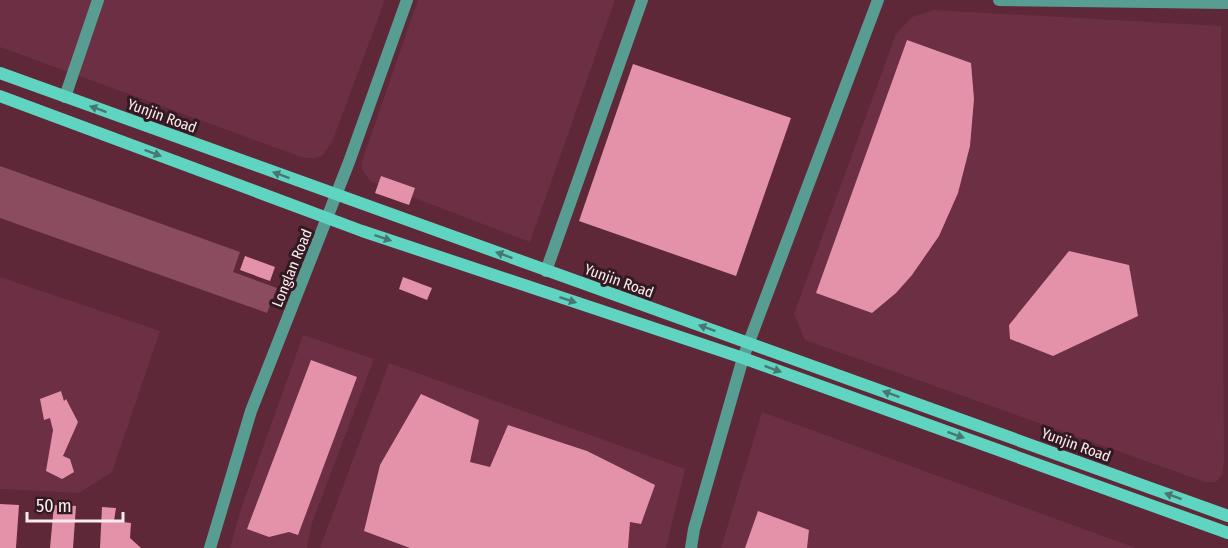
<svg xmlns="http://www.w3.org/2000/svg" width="1228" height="548" font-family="'Fira Sans Condensed',sans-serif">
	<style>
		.built { fill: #6c2f44 }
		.green { fill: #8b4c5f }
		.building { fill: #e492aa }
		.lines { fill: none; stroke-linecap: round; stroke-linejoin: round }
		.street { stroke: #589d91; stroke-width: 12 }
		.secondary { stroke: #5ed4c1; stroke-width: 12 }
		.oneway { fill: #487772 }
		.labels { text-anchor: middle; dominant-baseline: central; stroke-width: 6; stroke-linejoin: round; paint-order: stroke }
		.street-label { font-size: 15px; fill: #faecef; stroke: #331a22 }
	</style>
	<rect width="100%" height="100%" fill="#5e2839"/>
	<g class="built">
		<path d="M0 0H385L332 142 322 156 315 158H304L0 47Z"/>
		<path d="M418 0H615L530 242 370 181 362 169 361 164Z"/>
		<path d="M934 10 1221 26 1224 461 1222 475 1216 482H1205L805 340 794 314 896 34 912 17Z"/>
		<path d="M0 277 160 331 112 472 79 493 0 489Z"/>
		<path d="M303 335 374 359 312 523 307 548H230L240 512Z"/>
		<path d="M389 363 685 469 666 548H320Z"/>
		<path d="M762 412 1136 548H721Z"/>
	</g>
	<path class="green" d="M0 166 240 252 233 272 277 288 267 313 0 218Z"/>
	<g class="building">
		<path d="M907 40 971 63 974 99 970 146 958 193 939 236 912 275 896 293 872 313 816 293Z"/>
		<path d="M633 64 791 118 736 276 579 221Z"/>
		<path d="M381 176 415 188 409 205 375 193Z"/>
		<path d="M1069 251 1129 265 1138 316 1053 356 1010 339 1009 325Z"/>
		<path d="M245 256 275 267 270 281 240 270Z"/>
		<path d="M403 277 432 288 427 300 399 289Z"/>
		<path d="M311 360 357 377 298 535 289 532 269 537 247 529Z"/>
		<path d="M61 391 64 401 66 399 78 422 63 456 70 459 74 472 62 479 46 471 53 430 50 418 44 420 40 399Z"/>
		<path d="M421 394 479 420 470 462 490 467 508 425 587 451 655 485 641 524 630 522 628 548H410L364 531 380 465Z"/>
		<path d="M0 504 19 505 16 548H0Z"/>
		<path d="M54 505 76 506 73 548H50Z"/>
		<path d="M102 507 116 508 114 521 131 523 130 538 141 548H100Z"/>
		<path d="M758 511 809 530 807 548H745Z"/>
	</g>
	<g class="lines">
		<g class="street">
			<path d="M999 0 1228 3"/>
			<path d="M65 97 98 0"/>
			<path d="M546 271 642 0"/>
			<path d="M210 548 251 411 349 162 407 0"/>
			<path d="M691 548 694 529 743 358 878 0"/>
		</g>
		<g class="secondary">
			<path d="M0 73 1228 516"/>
			<path d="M0 96 362 231 743 358 1228 533"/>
		</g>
	</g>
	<defs><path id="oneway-solid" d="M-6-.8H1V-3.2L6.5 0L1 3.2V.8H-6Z" transform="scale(1.5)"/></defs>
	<g class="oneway">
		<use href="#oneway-solid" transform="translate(98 109) rotate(-160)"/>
		<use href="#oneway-solid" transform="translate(153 153) rotate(21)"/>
		<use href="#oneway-solid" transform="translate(281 175) rotate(-160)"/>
		<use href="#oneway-solid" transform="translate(383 238) rotate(18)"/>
		<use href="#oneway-solid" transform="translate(504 255) rotate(-160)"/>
		<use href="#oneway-solid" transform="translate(568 300) rotate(18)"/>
		<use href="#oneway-solid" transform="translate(707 328) rotate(-160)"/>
		<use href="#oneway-solid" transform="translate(773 369) rotate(20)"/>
		<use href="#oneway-solid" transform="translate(891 394) rotate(-160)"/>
		<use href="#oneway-solid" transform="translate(956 435) rotate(20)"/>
		<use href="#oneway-solid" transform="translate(1173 496) rotate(-160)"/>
	</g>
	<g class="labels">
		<g class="street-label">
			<text transform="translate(162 116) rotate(20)">Yunjin Road</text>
			<text transform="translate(292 268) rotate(-68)">Longlan Road</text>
			<text transform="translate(619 281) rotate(20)">Yunjin Road</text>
			<text transform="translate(1076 445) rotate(20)">Yunjin Road</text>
		</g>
	</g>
	<path d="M27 512v9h96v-9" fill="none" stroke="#faecef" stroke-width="3"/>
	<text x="36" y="512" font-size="18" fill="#faecef" stroke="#331a22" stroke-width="4.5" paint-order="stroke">50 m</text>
</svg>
